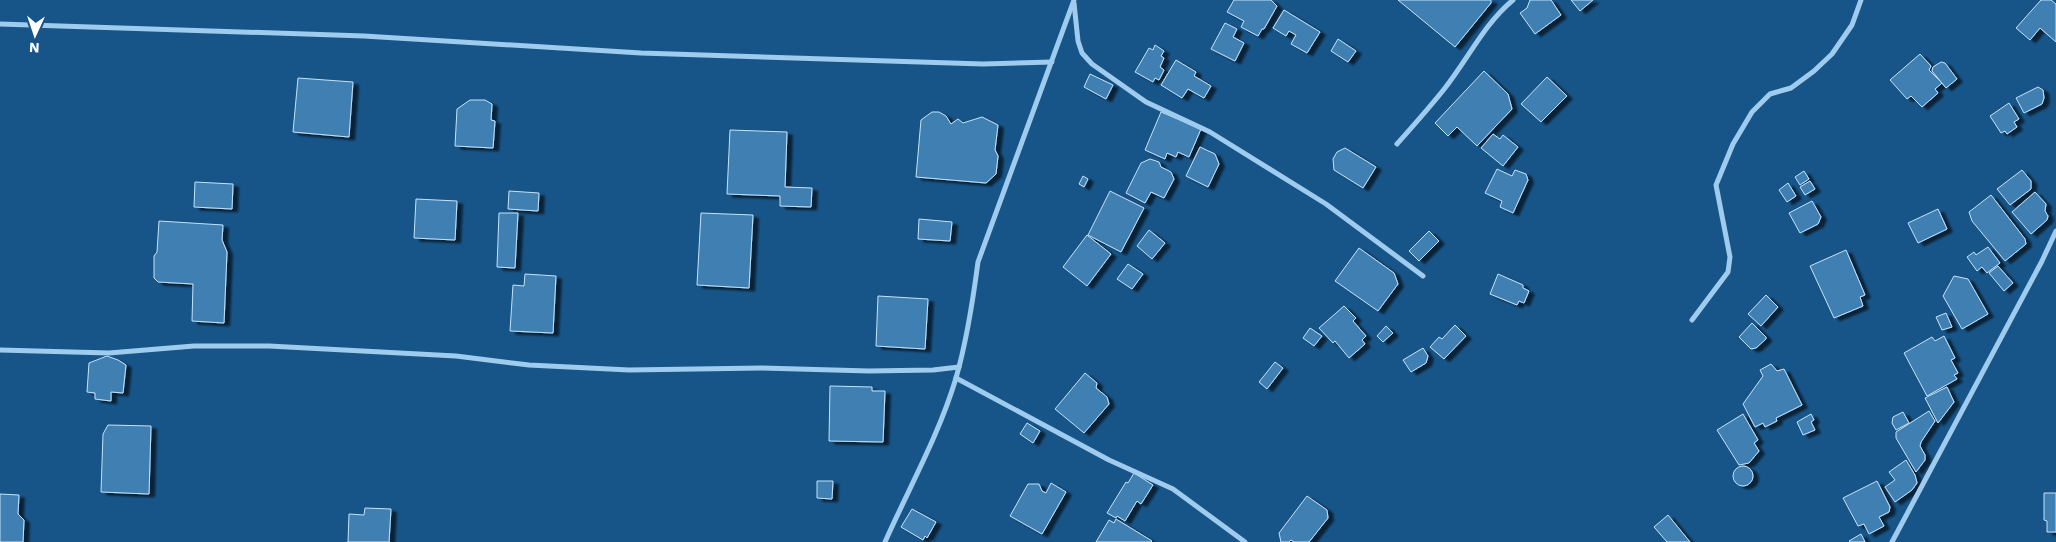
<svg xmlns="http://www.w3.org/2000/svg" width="2056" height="542" font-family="'Work Sans',sans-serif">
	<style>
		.building { fill: #3f7fb2; stroke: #c5e3fa; filter: url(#shadow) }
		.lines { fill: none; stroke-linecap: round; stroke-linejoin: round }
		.street { stroke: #9fccee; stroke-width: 5 }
	</style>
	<defs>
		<filter id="shadow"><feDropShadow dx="5.5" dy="3" stdDeviation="1" flood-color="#0009"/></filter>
	</defs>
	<rect width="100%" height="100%" fill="#175589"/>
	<g class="building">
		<path d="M1234 0H1271L1277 6 1264 29H1262L1258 36 1241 27 1244 21 1227 12Z"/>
		<path d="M1398 0H1491V3L1455 47Z"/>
		<path d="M1530 0H1551L1561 15 1535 34 1520 13 1527 8Z"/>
		<path d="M1571 0H1593L1580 11Z"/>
		<path d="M2041 0H2051L2056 4V42L2040 28 2030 40 2016 28Z"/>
		<path d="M1284 10 1320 32 1307 53 1291 44 1296 35 1289 31 1286 36 1273 28Z"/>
		<path d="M1225 23 1237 29 1233 37 1244 43 1235 61 1211 49Z"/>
		<path d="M1338 39 1356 51 1348 62 1331 51Z"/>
		<path d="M1155 45 1164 51 1161 56 1164 58 1160 67 1164 70 1159 80 1155 78 1153 82 1135 72 1149 48 1153 50Z"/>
		<path d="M1920 54 1931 66 1929 70 1942 83 1935 89 1938 93 1922 107 1911 96 1907 99 1890 80Z"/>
		<path d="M1176 60 1196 72 1194 76 1211 86 1204 98 1188 89 1182 98 1161 85Z"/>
		<path d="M1941 62 1945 63 1957 79 1946 88 1932 71 1933 67Z"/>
		<path d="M1484 71 1508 94 1512 109 1477 146 1457 127 1448 136 1435 123Z"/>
		<path d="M1090 74 1113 85 1106 99 1084 87Z"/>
		<path d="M1547 77 1567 96 1541 122 1521 104Z"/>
		<path d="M298 78 353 82 349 137 293 132Z"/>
		<path d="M2038 87 2043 90 2044 98 2042 104 2024 113 2016 98Z"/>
		<path d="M470 100H485L492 104 491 120 495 121 493 148 455 146 457 109Z"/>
		<path d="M2009 103 2019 119 2014 122 2017 127 2007 134 2005 131 2001 133 1990 116Z"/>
		<path d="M932 112H939L946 116 951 124 958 119 963 123 982 117 998 125 995 150 998 156 996 174 986 183 916 177 921 120Z"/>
		<path d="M1161 112 1201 129 1189 157 1178 152 1176 157 1167 153 1165 159 1145 150Z"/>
		<path d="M730 130 787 132 785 187 812 188 811 207 780 206V196L727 194Z"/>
		<path d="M1493 134 1500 139 1503 135 1518 147 1503 166 1481 148Z"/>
		<path d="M1200 147 1215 154 1219 164 1208 187 1186 176Z"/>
		<path d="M1345 148 1376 167 1363 188 1334 170 1333 159 1337 152Z"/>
		<path d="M1150 159 1159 162 1161 167 1171 172 1174 179 1164 198 1151 192 1145 203 1126 193 1141 163Z"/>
		<path d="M1497 169 1512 176 1515 170 1526 174 1528 180 1513 213 1500 207 1502 201 1485 193Z"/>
		<path d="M2022 170 2031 181V189L2010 205 1997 189Z"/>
		<path d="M1804 171 1809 179 1800 185 1795 177Z"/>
		<path d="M1083 176 1088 179 1084 187 1079 184Z"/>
		<path d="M1810 181 1815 189 1805 195 1800 187Z"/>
		<path d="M195 182 233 184 232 209 194 207Z"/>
		<path d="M1788 183 1796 196 1787 202 1779 190Z"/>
		<path d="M509 191 539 193 538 211 508 209Z"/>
		<path d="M1110 191 1144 208 1121 252 1088 235Z"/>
		<path d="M2035 192 2046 204 2045 211 2048 216 2047 220 2031 234 2012 212Z"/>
		<path d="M1991 195 2025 239 2026 244 2005 261 1972 221 1969 212Z"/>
		<path d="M416 199 457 201 455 240 414 238Z"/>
		<path d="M1812 201 1821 217 1818 224 1800 233 1789 213Z"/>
		<path d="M1938 209 1947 229 1918 243 1908 223Z"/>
		<path d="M499 213H518L515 268 497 267Z"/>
		<path d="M701 213 753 215 749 288 697 285Z"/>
		<path d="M919 219 952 222 950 241 918 239Z"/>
		<path d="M159 221 223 225 222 240 227 252 224 323 192 321 193 284 158 282 154 278V256L157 252Z"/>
		<path d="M1149 230 1165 243 1152 259 1137 246Z"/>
		<path d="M1429 231 1439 241 1419 261 1409 251Z"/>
		<path d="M1087 235 1111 254 1087 286 1063 267Z"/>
		<path d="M1988 247 2000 263 1987 273 1982 267 1977 271 1967 257 1974 252 1976 255Z"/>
		<path d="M1359 248 1394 273 1398 284 1378 311 1335 281Z"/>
		<path d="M1846 250 1865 295 1860 297 1863 306 1834 318 1810 266Z"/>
		<path d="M1128 264 1143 274 1132 289 1117 279Z"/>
		<path d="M1998 266 2013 283 2004 291 1989 273Z"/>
		<path d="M525 274 556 276 553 333 510 331 513 285 524 286Z"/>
		<path d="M1498 274 1523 285V288L1529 291 1524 303 1519 301 1517 305 1490 294Z"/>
		<path d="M1954 276 1968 279 1988 314 1962 329 1943 296Z"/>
		<path d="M1766 295 1778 307 1761 326 1748 314Z"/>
		<path d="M878 296 928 299 925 349 876 346Z"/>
		<path d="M1344 306 1356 318 1353 321 1366 336 1362 340 1365 344 1349 358 1335 341 1333 343 1319 328Z"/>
		<path d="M1946 313 1952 327 1942 330 1936 317Z"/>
		<path d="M1752 323 1766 337V339L1756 348 1751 349 1739 337Z"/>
		<path d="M1455 325 1466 336 1444 359 1430 347 1439 337 1442 339Z"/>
		<path d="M1386 326 1393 333 1383 342 1377 336Z"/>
		<path d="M1310 328 1322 336 1314 346 1303 338Z"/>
		<path d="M1944 336 1955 358 1951 360 1958 373 1954 375 1957 379 1927 396 1904 353 1932 337 1935 341Z"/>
		<path d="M1423 348 1428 356 1426 363 1411 372 1403 360Z"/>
		<path d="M107 356 118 360 126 365 123 393 111 392V401L95 399V393L87 392 89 363Z"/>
		<path d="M1275 362 1283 368 1267 389 1259 382Z"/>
		<path d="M1771 364 1777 371 1784 369 1802 405 1776 418 1777 421 1765 427 1763 423 1755 427 1743 404 1763 376 1760 370Z"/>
		<path d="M1085 373 1097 383 1096 388 1107 397 1109 404 1084 433 1055 409Z"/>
		<path d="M830 386 872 387V391H885L883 442 829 441Z"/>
		<path d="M1947 387 1954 402 1938 423 1925 398Z"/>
		<path d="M1929 411 1935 421 1921 442 1920 446 1925 455V460L1916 472 1896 438V432Z"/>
		<path d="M1903 412 1909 423 1896 430 1892 423 1893 417Z"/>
		<path d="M1743 414 1758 440 1754 443 1759 451 1749 463 1739 465 1717 430Z"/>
		<path d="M1811 414 1814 420 1811 422 1815 430 1803 435 1797 422Z"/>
		<path d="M1027 423 1040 431 1033 443 1020 434Z"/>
		<path d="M108 425 151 426 149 494 101 492 103 434Z"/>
		<path d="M1906 460 1915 475 1917 483 1912 490 1895 502 1885 487 1895 480 1889 472Z"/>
		<circle cx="1743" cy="476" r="10"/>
		<path d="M1134 473 1153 485 1141 504 1137 501 1125 521 1117 516 1116 518 1107 513 1126 482 1128 483Z"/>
		<path d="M817 481H833L832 499 817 498Z"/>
		<path d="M1877 481 1890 507 1889 512 1879 517 1884 526 1869 534 1864 524 1858 526 1843 498Z"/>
		<path d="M1051 483 1066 492 1042 534 1010 516 1028 484H1039L1042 491 1046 493Z"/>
		<path d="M2044 493H2056V532H2047V521L2044 520Z"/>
		<path d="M0 494 19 495 18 514 24 520 23 542H0Z"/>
		<path d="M1307 496 1327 510 1328 518 1309 542H1294L1291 540 1289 542H1281L1279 533Z"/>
		<path d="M365 508 391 509 389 542H348L349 514 364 515Z"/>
		<path d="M912 509 936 522 927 538 925 536 923 540 901 527Z"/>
		<path d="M1668 515 1690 542H1667L1654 527Z"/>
		<path d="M1116 519 1152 541 1151 542H1096L1109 520 1114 523Z"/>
		<path d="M1861 534 1865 542H1850L1849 541Z"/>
	</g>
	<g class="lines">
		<g class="street">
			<path d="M1074 3 1078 41 1082 53 1092 64 1146 102 1210 132 1326 204 1423 276"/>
			<path d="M0 24 364 36 641 53 983 64 1052 62"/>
			<path d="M1397 144C1413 126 1430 107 1445 88 1468 59 1484 24 1513 0"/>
			<path d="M1692 320 1728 272 1730 257 1716 185 1733 144 1752 112 1770 94 1791 88 1814 71 1832 54 1852 25 1861 0"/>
			<path d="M0 350 109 353 194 346H269L456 356 529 365 629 370 762 368 869 371 933 370 959 367"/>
			<path d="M956 378 1109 460 1173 489 1245 542"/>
			<path d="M885 542C909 488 939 435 956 378 967 340 973 300 978 262L1074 0"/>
			<path d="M1892 542 2042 261 2056 231"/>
		</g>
	</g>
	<g transform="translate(35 35) rotate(183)" stroke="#175589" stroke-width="4" paint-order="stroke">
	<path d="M0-4L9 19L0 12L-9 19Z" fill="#ffffff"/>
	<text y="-8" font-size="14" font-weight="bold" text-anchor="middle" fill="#ffffff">N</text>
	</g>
</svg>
